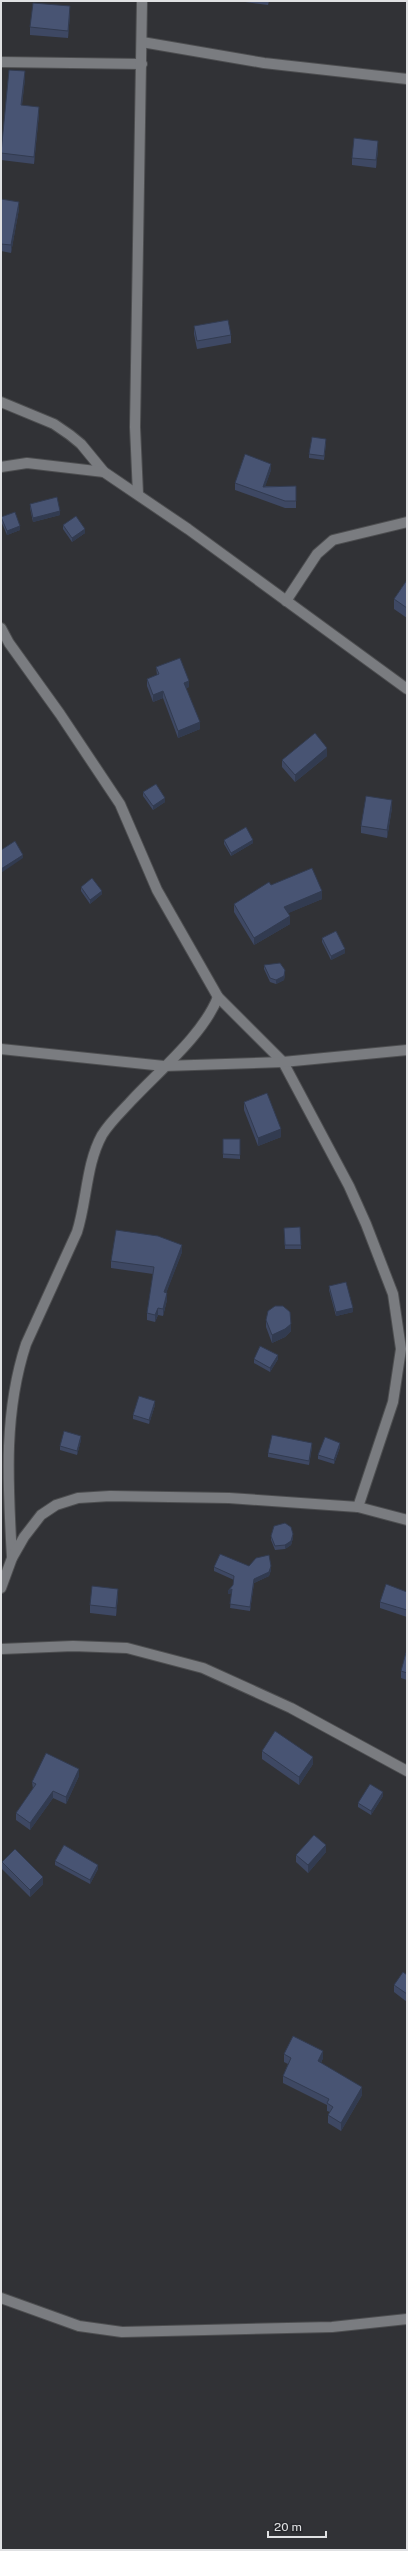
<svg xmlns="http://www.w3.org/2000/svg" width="408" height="2551" font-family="'Public Sans',sans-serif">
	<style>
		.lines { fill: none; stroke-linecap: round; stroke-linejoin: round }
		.minor-casing { stroke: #4d4e50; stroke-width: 12 }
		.minor { stroke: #7a7c80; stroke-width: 10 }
		.wall { fill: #3e4863 }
		.shaded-wall { fill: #323b50 }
		.building { fill: #485473; stroke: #323b50 }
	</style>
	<rect width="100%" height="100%" fill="#313236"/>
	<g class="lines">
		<g class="minor-casing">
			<g id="minor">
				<path d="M142 42 264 63 407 79"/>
				<path d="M1 62 142 64"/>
				<path d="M1 402 54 424 70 435 81 444 104 472 188 529 407 689"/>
				<path d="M1 467 27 463 104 472"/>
				<path d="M138 494 135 427 142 1"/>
				<path d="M286 601 317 554 333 540 407 522"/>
				<path d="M1 628 9 643 60 714 120 804 157 890 218 997 283 1062 349 1186 366 1224 393 1294 401 1349 393 1402 358 1507"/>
				<path d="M1 1049 164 1066 283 1062 407 1050"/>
				<path d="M12 1558C8 1485 3 1414 26 1344L77 1232C87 1201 86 1164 102 1135 110 1122 122 1111 132 1100 160 1070 203 1035 218 997"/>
				<path d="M1 1588 12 1558 24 1537 41 1515 56 1505 78 1498 110 1496 229 1498 358 1507 407 1520"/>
				<path d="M1 1649 73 1646 127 1648 203 1668 291 1708 407 1771"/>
				<path d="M1 2298 79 2326 122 2332 332 2327 407 2319"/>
			</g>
		</g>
		<use href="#minor" class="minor"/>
	</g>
	<g class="wall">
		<path d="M245 1H269L268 5 245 2Z"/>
		<path d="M70 14 68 38 30 35V27Z"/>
		<path d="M25 78 22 105 39 114 34 164 1 160V153Z"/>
		<path d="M378 149 376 168 352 165V158Z"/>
		<path d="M1 199 19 209 11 253 1 251Z"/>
		<path d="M194 326 231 335V343L197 349 194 334Z"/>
		<path d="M326 443 324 460 309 458V454Z"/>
		<path d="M271 470 265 486H296V508H285L235 490V483Z"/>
		<path d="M30 504 60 515 33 522 30 508Z"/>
		<path d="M1 517 20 530 7 535 1 521Z"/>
		<path d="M63 525 85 533 72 542 63 529Z"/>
		<path d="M407 580V618L394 609V599Z"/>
		<path d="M156 667 189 687 186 688 200 729 178 738 163 698 153 702 147 686V679L157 675Z"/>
		<path d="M327 756 295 782 282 767V760Z"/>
		<path d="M143 792 165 802 153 810 143 796Z"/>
		<path d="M392 808 387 838 361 833V826Z"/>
		<path d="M224 840 253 843 231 856 224 844Z"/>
		<path d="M271 885 322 899 288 913 290 924 254 945 234 912V904Z"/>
		<path d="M81 887 102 894 90 904 81 891Z"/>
		<path d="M322 938 345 953 331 960 322 942Z"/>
		<path d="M264 965 285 974 284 980 276 984 270 982 264 969Z"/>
		<path d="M244 1102 281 1137 258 1146 244 1110Z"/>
		<path d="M223 1139H240V1159L223 1158Z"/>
		<path d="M300 1227 301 1249H285L284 1228Z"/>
		<path d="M182 1252 166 1293 167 1300 163 1316 158 1315 155 1322 147 1320V1313L153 1274 111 1268V1261Z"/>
		<path d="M329 1286 353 1312 336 1316 329 1290Z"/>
		<path d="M266 1320 291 1331 285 1337 272 1343 266 1327Z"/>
		<path d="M254 1359H278L270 1372 254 1363Z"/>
		<path d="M155 1405 149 1424 133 1419V1415Z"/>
		<path d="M81 1440 77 1455 60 1450V1446Z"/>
		<path d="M312 1447 309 1465 268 1457V1453Z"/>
		<path d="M340 1447 334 1464 318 1459V1455Z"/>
		<path d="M271 1536 293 1538 291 1545 285 1549 275 1550 271 1540Z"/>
		<path d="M249 1566 271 1570 269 1576 254 1583 250 1611 230 1608 232 1593 228 1594 233 1585 234 1580 214 1571V1567Z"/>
		<path d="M407 1592V1617L380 1608V1602Z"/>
		<path d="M118 1596 116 1616 90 1613V1605Z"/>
		<path d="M407 1649V1680L401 1678V1671Z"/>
		<path d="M262 1751 313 1764 299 1785 262 1759Z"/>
		<path d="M79 1776 66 1804 53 1798 30 1830 16 1820V1813L33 1789 32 1782Z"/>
		<path d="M383 1796 371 1815 358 1807V1803Z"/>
		<path d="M326 1852 308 1873 296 1862V1855Z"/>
		<path d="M55 1861 98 1869 90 1884 55 1865Z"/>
		<path d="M2 1862 43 1884 30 1897 2 1869Z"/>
		<path d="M407 1975V2002L394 1992V1985Z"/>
		<path d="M284 2054 323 2058 321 2063 362 2095 341 2131 328 2123V2115L330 2112 327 2111V2105L283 2083V2076L288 2064 284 2062Z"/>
	</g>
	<g class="shaded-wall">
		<path d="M70 6V14L68 38V31Z"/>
		<path d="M25 71V78L21 112V105Z"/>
		<path d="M39 107V114L34 164V157Z"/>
		<path d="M378 141V149L376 168V160Z"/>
		<path d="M19 202V209L11 253V245Z"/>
		<path d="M271 464V470L263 493V487Z"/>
		<path d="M60 511V515L33 522V518Z"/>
		<path d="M20 526V530L7 535V531Z"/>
		<path d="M85 529V533L72 542V538Z"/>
		<path d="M189 681V687L184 689V683Z"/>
		<path d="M163 691V698L153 702V695Z"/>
		<path d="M200 722V729L178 738V731Z"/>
		<path d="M327 748V756L295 782V775Z"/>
		<path d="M165 798V802L153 810V806Z"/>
		<path d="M392 800V808L387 838V830Z"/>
		<path d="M253 840V843L231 856V853Z"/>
		<path d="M23 855V858L1 873V869Z"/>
		<path d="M102 891V894L90 904V900Z"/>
		<path d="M322 891V899L284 915V907Z"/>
		<path d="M290 916V924L254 945V938Z"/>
		<path d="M345 949V953L331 960V956Z"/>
		<path d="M285 970V974L284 980 276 984V980Z"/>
		<path d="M281 1129V1137L258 1146V1138Z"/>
		<path d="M182 1245V1252L164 1299V1292Z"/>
		<path d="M167 1293V1300L163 1316V1309Z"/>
		<path d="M158 1308V1315L155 1322V1315Z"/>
		<path d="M353 1308V1312L336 1316V1312Z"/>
		<path d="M291 1324V1331L285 1337 272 1343V1335Z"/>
		<path d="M278 1355V1359L270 1372V1368Z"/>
		<path d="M155 1401V1405L149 1424V1420Z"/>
		<path d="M81 1436V1440L77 1455V1451Z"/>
		<path d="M312 1443V1447L309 1465V1461Z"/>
		<path d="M340 1443V1447L334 1464V1460Z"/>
		<path d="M293 1534V1538L291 1545 285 1549V1545Z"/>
		<path d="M271 1566V1570L269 1576 254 1583 250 1611V1607L254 1579Z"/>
		<path d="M118 1589V1596L116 1616V1608Z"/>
		<path d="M232 1589V1593L228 1594V1591Z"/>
		<path d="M313 1757V1764L299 1785V1777Z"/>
		<path d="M79 1769V1776L66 1804V1797Z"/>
		<path d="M53 1791V1798L30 1830V1823Z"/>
		<path d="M383 1792V1796L371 1815V1811Z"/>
		<path d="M326 1845V1852L308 1873V1865Z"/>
		<path d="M98 1865V1869L90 1884V1880Z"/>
		<path d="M43 1877V1884L30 1897V1890Z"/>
		<path d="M323 2051V2058L318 2069V2061Z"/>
		<path d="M362 2087V2095L341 2131V2123Z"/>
	</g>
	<g class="building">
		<path d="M33 3 70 6 68 31 30 27Z"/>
		<path d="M9 70 25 71 21 105 39 107 34 157 1 153Z"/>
		<path d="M354 138 378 141 376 160 352 158Z"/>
		<path d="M1 199 19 202 11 245 1 244Z"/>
		<path d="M228 320 231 335 197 341 194 326Z"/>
		<path d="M312 437 326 439 324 456 309 454Z"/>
		<path d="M245 454 271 464 263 487 296 486V501H285L235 483Z"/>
		<path d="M57 497 60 511 33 518 30 504Z"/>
		<path d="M15 512 20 526 7 531 1 517Z"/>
		<path d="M76 516 85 529 72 538 63 525Z"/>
		<path d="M407 580V608L394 599Z"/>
		<path d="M180 658 189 681 184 683 200 722 178 731 163 691 153 695 147 679 159 674 156 667Z"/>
		<path d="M315 733 327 748 295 775 282 760Z"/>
		<path d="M156 784 165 798 153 806 143 792Z"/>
		<path d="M366 796 392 800 387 830 361 826Z"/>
		<path d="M246 827 253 840 231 853 224 840Z"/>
		<path d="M15 841 23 855 1 869V850Z"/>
		<path d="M312 868 322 891 284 907 290 916 254 938 234 904 269 882 271 885Z"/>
		<path d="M92 878 102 891 90 900 81 887Z"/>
		<path d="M336 931 345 949 331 956 322 938Z"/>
		<path d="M280 963 285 970 284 976 276 980 270 978 264 965Z"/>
		<path d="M267 1093 281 1129 258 1138 244 1102Z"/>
		<path d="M223 1139H240V1155L223 1154Z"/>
		<path d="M300 1227 301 1245H285L284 1228Z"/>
		<path d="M116 1230 158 1236 182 1245 164 1292 167 1293 163 1309 158 1308 155 1315 147 1313 154 1267 111 1261Z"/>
		<path d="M346 1282 353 1308 336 1312 329 1286Z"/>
		<path d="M275 1306H283L290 1312 291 1324 285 1329 272 1335 266 1320 268 1311Z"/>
		<path d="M260 1346 278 1355 270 1368 254 1359Z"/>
		<path d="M139 1396 155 1401 149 1420 133 1415Z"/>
		<path d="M64 1431 81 1436 77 1451 60 1446Z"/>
		<path d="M272 1435 312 1443 309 1461 268 1453Z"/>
		<path d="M325 1437 340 1443 334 1460 318 1455Z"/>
		<path d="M285 1523 291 1527 293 1534 291 1541 285 1545 275 1546 271 1536 274 1526Z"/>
		<path d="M220 1554 249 1566 256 1558 269 1555 271 1566 269 1572 254 1579 250 1607 230 1604 232 1589 228 1591 233 1585 234 1576 214 1567Z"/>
		<path d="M386 1584 407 1592V1610L380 1602Z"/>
		<path d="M92 1586 118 1589 116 1608 90 1605Z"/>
		<path d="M407 1649V1673L401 1671Z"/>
		<path d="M275 1731 313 1757 299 1777 262 1751Z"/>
		<path d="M46 1753 79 1769 66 1797 53 1791 30 1823 16 1813 36 1784 32 1782Z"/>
		<path d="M370 1784 383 1792 371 1811 358 1803Z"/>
		<path d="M314 1835 326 1845 308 1865 296 1855Z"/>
		<path d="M64 1845 98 1865 90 1880 55 1861Z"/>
		<path d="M15 1849 43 1877 30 1890 2 1862Z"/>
		<path d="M403 1972 407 1975V1994L394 1985Z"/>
		<path d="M293 2036 323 2051 318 2061 362 2087 341 2123 328 2115 333 2107 327 2103 329 2099 283 2076 291 2058 284 2054Z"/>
	</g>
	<rect width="408" height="2551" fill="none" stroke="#e0e1e3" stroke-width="4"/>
	<path d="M268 2531v6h58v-6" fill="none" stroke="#e0e1e3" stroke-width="2"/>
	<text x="274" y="2531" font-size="12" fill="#e0e1e3" stroke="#27282c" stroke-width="3" paint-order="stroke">20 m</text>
</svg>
